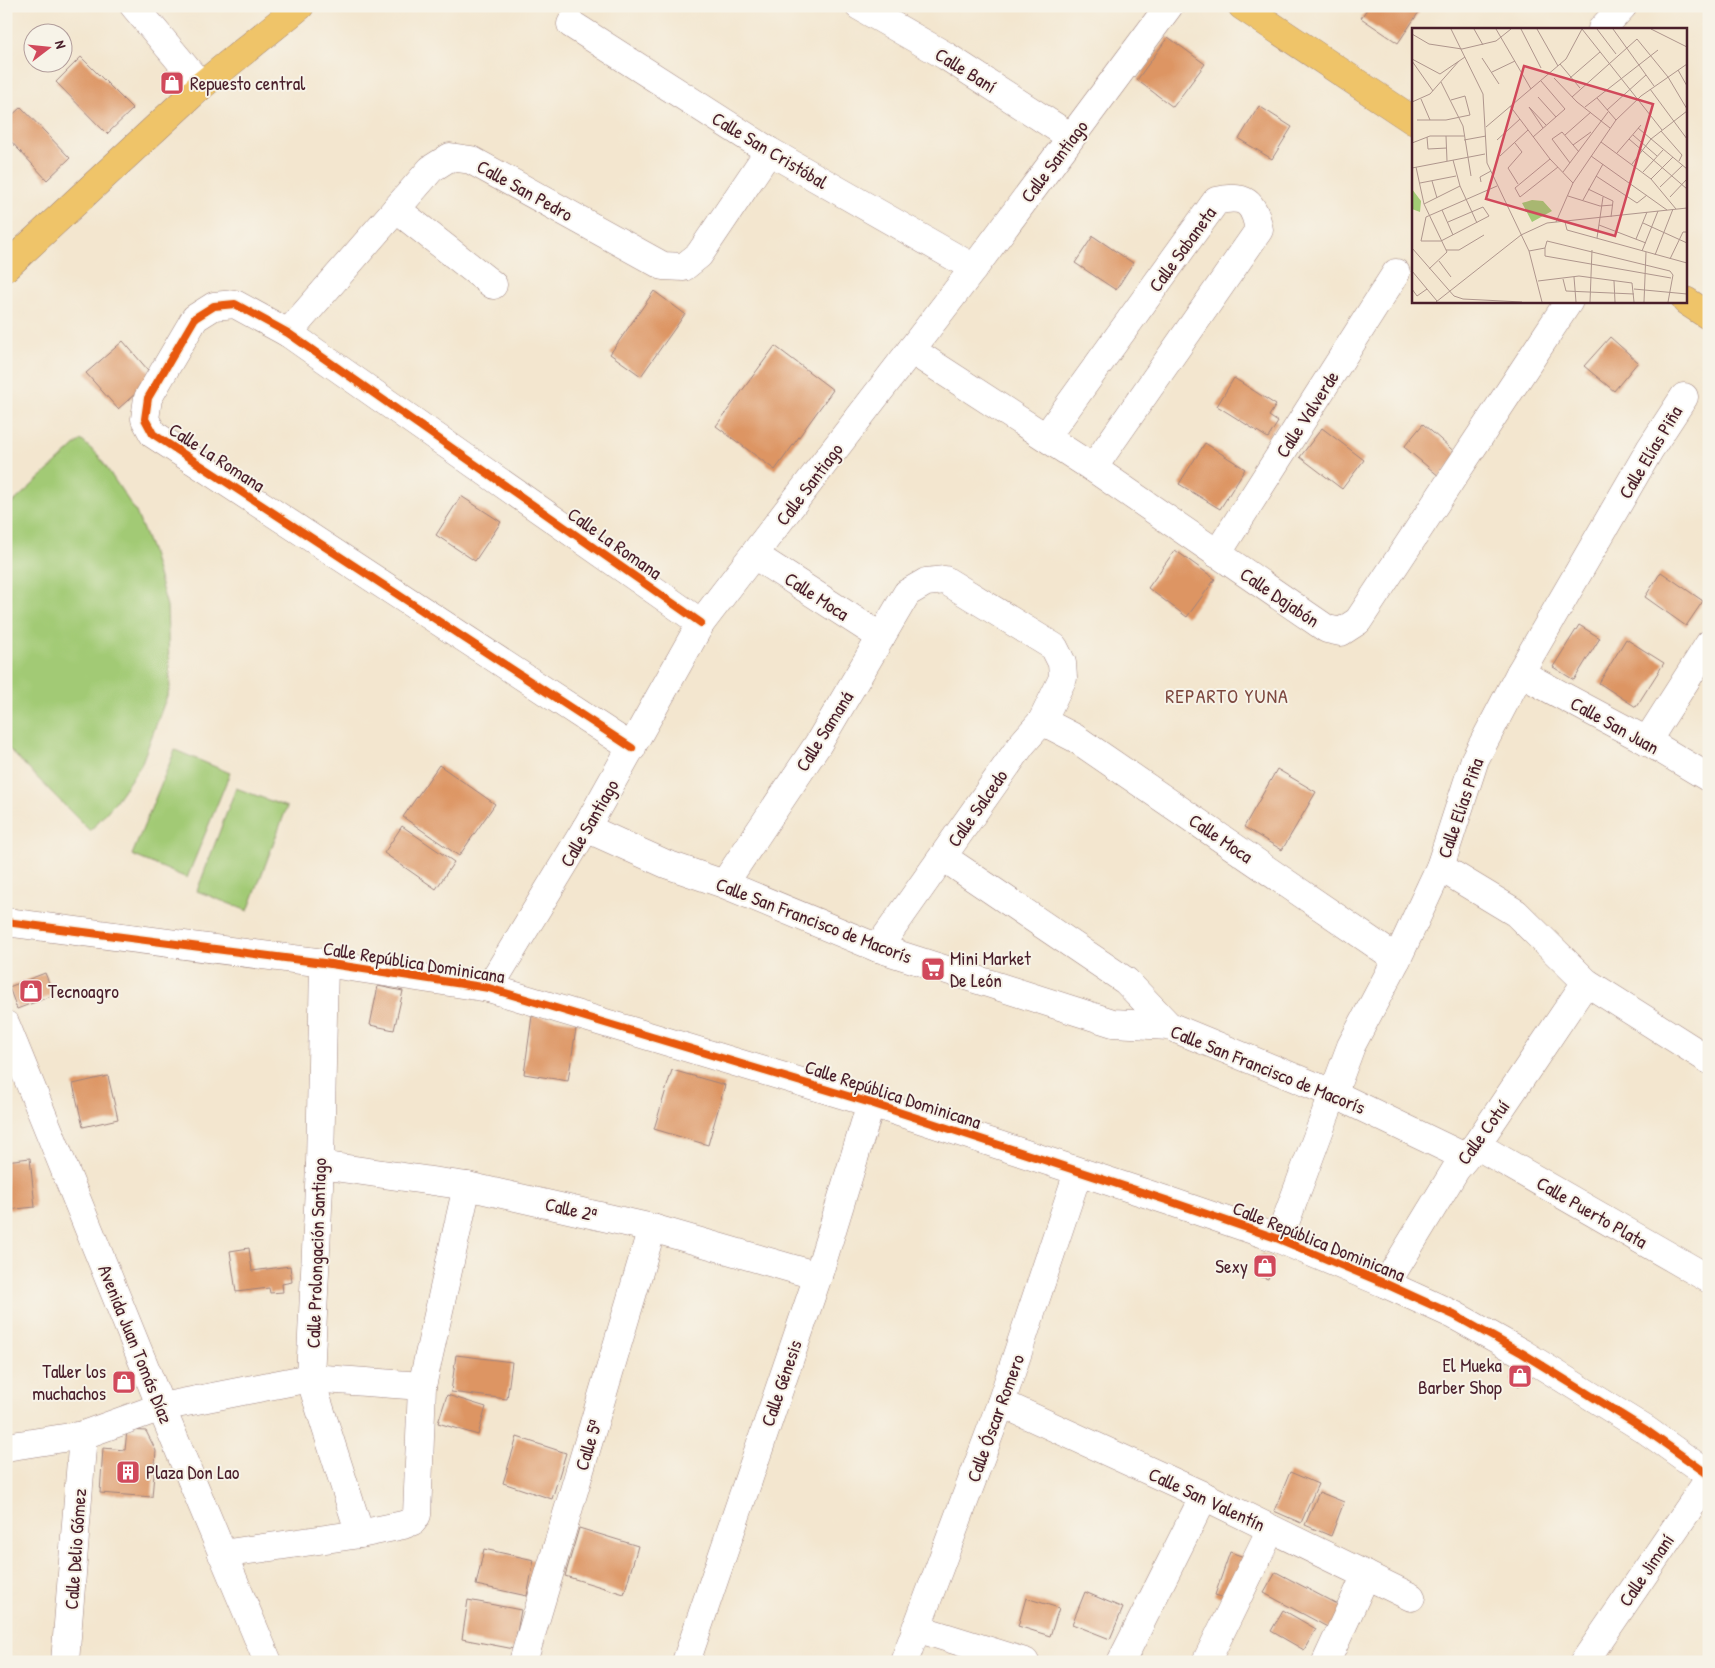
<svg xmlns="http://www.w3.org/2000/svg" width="1715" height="1668" font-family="'Patrick Hand',sans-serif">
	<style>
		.green { fill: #a2ca75; stroke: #767450 }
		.building { fill: #dd9563 }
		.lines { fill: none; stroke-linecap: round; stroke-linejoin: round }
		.minor-casing { stroke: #9e827d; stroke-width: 29 }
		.major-casing { stroke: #9e827d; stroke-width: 29 }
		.minor { stroke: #fff; stroke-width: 28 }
		.major { stroke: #efc469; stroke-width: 28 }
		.cycleway-casing { stroke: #f7f3e8; stroke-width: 11 }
		.cycleway { stroke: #e8590c; stroke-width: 8 }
		.labels { text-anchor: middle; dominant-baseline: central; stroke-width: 4; stroke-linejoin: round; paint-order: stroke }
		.street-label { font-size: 19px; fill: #4a1f2b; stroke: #f7f3e8 }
		.poi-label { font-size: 19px; fill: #4a1f2b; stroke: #f7f3e8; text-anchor: start }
		.neighbourhood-label { font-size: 20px; letter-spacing: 1px; fill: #7d483f; stroke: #f7f3e8 }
		.inset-road { fill: none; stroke: #af968d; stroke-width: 1 }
		.view { fill: #d1495b; fill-opacity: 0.15; stroke: #d1495b; stroke-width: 2.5 }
		.inset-edge { fill: none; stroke: #4a1f2b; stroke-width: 2.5 }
	</style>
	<rect width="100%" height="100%" fill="#f7f3e8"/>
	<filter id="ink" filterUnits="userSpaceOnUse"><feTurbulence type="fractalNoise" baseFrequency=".02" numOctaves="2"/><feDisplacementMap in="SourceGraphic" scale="10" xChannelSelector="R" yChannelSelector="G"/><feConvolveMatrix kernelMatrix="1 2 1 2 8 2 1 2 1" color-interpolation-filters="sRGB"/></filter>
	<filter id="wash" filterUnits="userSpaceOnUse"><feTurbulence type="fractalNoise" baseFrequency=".0096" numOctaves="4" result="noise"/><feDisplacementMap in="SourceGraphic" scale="20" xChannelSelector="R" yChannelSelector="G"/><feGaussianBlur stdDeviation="1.12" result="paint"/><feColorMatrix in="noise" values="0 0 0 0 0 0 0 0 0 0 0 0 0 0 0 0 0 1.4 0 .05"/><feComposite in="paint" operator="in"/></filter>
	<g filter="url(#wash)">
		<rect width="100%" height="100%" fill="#f3e6cf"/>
		<g class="green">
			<path d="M81 440 98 455 136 512 151 550 167 606 170 688 141 765 112 806 90 831 6 746V509Z"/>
			<path d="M175 750 230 773 187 878 132 855Z"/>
			<path d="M236 788 287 807 248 911 197 891Z"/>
		</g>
		<g id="blocks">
			<g class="building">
				<path d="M1369 6H1423L1398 43 1361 18Z"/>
				<path d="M1168 37 1205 64 1173 107 1137 80Z"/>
				<path d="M81 57 133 109 107 134 56 82Z"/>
				<path d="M1259 106 1292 127 1272 159 1239 139Z"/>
				<path d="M21 107 70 158 47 180 6 136V121Z"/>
				<path d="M1093 236 1133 263 1116 290 1075 263Z"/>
				<path d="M654 291 685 314 641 376 610 354Z"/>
				<path d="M1610 337 1638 362 1614 391 1584 366Z"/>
				<path d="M123 341 154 377 118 409 86 373Z"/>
				<path d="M775 346 833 390 775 470 716 426Z"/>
				<path d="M1234 378 1276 405 1269 416 1278 422 1268 438 1217 406Z"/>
				<path d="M1423 424 1458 455 1440 477 1404 447Z"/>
				<path d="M1322 428 1364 460 1342 489 1300 457Z"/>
				<path d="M1205 443 1245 469 1220 509 1179 484Z"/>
				<path d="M461 496 501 522 475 561 436 535Z"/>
				<path d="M1175 550 1215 579 1187 617 1148 588Z"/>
				<path d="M1661 572 1703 601 1686 626 1645 597Z"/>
				<path d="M1579 625 1600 638 1574 680 1553 667Z"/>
				<path d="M1626 639 1664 663 1636 707 1599 683Z"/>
				<path d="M439 765 495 804 459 856 403 817Z"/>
				<path d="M1277 769 1316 792 1282 850 1244 827Z"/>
				<path d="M402 826 454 862 436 889 384 853Z"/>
				<path d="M45 973 54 995 17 1009 9 987Z"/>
				<path d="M378 986 403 991 394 1030 370 1025Z"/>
				<path d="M532 1016 577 1022 568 1081 524 1074Z"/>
				<path d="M672 1070 725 1085 708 1145 654 1129Z"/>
				<path d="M108 1076 118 1119 83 1127 73 1084Z"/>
				<path d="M30 1158 35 1207 6 1210V1161Z"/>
				<path d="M249 1248 252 1271 290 1266 292 1282 282 1284 283 1292 270 1293 269 1288 236 1292 230 1251Z"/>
				<path d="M1262 1254 1274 1258 1268 1279 1256 1275Z"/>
				<path d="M456 1355 512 1362 507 1399 451 1392Z"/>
				<path d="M1522 1366 1529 1371 1519 1386 1511 1380Z"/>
				<path d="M447 1395 486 1407 478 1435 438 1423Z"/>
				<path d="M127 1430 146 1431 156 1451 152 1497 100 1493 103 1448 125 1450Z"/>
				<path d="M517 1437 566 1453 552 1499 503 1483Z"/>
				<path d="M1290 1472 1318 1484 1301 1523 1274 1511Z"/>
				<path d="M1319 1492 1344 1502 1331 1536 1305 1525Z"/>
				<path d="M579 1528 638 1546 624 1594 565 1576Z"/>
				<path d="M484 1549 534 1560 527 1596 476 1585Z"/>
				<path d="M1230 1552 1250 1559 1235 1601 1215 1595Z"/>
				<path d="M1276 1572 1344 1608 1333 1630 1264 1593Z"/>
				<path d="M1085 1592 1123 1608 1110 1639 1072 1624Z"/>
				<path d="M1026 1598 1059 1608 1050 1636 1018 1626Z"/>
				<path d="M468 1600 521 1610 514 1649 462 1639Z"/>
				<path d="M1283 1610 1316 1629 1304 1650 1271 1631Z"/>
			</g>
		</g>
	</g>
	<g filter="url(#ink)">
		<use href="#blocks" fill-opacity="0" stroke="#9e827d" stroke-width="1"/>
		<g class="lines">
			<g class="minor-casing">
				<g id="minor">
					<path d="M134 6 201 86"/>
					<path d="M859 6 946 56 1071 137"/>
					<path d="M571 24 769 151 974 268"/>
					<path d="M1602 29 1623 6"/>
					<path d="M396 209 493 285"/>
					<path d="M288 333 431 169 450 157 471 160 663 266 684 267 699 255 769 151"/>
					<path d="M911 350 1093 468 1327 629 1341 632 1358 621 1569 301"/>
					<path d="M1046 437 1216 201C1245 194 1254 202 1259 230L1093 468"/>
					<path d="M1217 554 1396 273"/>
					<path d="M754 555 881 637"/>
					<path d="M1520 673 1647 741 1709 778"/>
					<path d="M1042 721 1075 738 1397 959"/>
					<path d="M1647 741 1709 644"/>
					<path d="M632 748 153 434 145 419 148 398 195 318 214 306 235 304 288 333 701 623"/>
					<path d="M586 828 666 864 724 884 878 948 1113 1023 1169 1026 1334 1094 1465 1157"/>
					<path d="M943 857 1126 981 1169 1026"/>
					<path d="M1440 867 1516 913 1586 982 1709 1060"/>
					<path d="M724 884 818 744 907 593 926 582 945 580 1054 647 1062 663 1063 678 1042 721 1022 744 878 948"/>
					<path d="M6 922 324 963 489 988 871 1103 1169 1201 1279 1239 1386 1284 1454 1315 1522 1353 1646 1430 1709 1475"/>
					<path d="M324 963 320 1165 310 1378 360 1534"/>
					<path d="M489 988 586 828 701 623 974 268 1169 6"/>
					<path d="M6 1025 161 1407 268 1662"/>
					<path d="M1476 1145 1709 1279"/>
					<path d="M320 1165 467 1186 652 1228 818 1276"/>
					<path d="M1279 1239 1351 1046 1397 959 1440 867 1475 759 1520 673 1650 449 1684 397"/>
					<path d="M1386 1284 1456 1169 1476 1145 1586 982"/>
					<path d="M1001 1403 1204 1496 1411 1597"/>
					<path d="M6 1447 83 1435 161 1407 310 1378 422 1386"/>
					<path d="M222 1554 360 1534 403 1525 413 1521 417 1515 422 1386 467 1186"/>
					<path d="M916 1628 1025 1662"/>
					<path d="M65 1662 83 1435"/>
					<path d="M523 1662 652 1228"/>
					<path d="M686 1662 818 1276 871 1103"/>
					<path d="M904 1662 1001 1403 1078 1172"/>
					<path d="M1121 1662 1204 1496"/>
					<path d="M1206 1662 1271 1529"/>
					<path d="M1326 1662 1366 1575"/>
					<path d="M1584 1662 1709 1479"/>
				</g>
			</g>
			<g class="major-casing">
				<g id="major">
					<path d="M1242 6 1414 121"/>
					<path d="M6 267 201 86 300 6"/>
					<path d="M1686 301 1709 316"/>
				</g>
			</g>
			<use href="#minor" class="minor"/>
			<use href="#major" class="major"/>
			<g class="cycleway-casing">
				<g id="cycleway">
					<path d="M632 748 153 434 145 419 148 398 195 318 214 306 235 304 288 333 701 623"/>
					<path d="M6 922 324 963 489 988 871 1103 1169 1201 1279 1239 1386 1284 1454 1315 1522 1353 1646 1430 1709 1475"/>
				</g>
			</g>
			<use href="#cycleway" class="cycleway"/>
		</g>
	</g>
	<defs>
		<g id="shop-square" transform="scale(1.25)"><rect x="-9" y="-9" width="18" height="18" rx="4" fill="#d1495b" stroke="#f7f3e8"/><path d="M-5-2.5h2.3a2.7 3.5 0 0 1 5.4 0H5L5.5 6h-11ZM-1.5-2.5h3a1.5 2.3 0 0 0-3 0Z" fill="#fff"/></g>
		<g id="supermarket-square" transform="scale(1.25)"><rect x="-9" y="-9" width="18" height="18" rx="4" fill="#d1495b" stroke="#f7f3e8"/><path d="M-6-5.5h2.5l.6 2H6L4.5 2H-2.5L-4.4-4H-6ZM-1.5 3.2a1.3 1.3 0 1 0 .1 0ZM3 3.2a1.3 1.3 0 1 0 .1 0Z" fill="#fff"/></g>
		<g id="building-square" transform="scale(1.25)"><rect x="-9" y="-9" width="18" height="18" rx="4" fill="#d1495b" stroke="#f7f3e8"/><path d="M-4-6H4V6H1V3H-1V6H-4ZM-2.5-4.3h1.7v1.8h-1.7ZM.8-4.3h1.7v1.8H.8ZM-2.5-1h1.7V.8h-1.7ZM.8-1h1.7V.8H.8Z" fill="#fff"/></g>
	</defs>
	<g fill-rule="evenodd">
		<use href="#shop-square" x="172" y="83"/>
		<use href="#supermarket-square" x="933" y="969"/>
		<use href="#shop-square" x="31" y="991"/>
		<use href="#shop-square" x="1265" y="1266"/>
		<use href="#shop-square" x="1520" y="1376"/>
		<use href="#shop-square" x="124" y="1382"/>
		<use href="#building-square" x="128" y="1472"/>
	</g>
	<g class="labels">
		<g class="street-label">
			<text transform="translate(966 70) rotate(32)">Calle Baní</text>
			<text transform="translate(770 150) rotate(31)">Calle San Cristóbal</text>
			<text transform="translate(1054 161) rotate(-53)">Calle Santiago</text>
			<text transform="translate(525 190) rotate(29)">Calle San Pedro</text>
			<text transform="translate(1182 249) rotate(-54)">Calle Sabaneta</text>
			<text transform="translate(1307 414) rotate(-57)">Calle Valverde</text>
			<text transform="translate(1650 452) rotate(-59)">Calle Elías Piña</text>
			<text transform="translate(217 457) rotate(33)">Calle La Romana</text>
			<text transform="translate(809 484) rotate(-53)">Calle Santiago</text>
			<text transform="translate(615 543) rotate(35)">Calle La Romana</text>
			<text transform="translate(817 596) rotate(33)">Calle Moca</text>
			<text transform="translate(1280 597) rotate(34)">Calle Dajabón</text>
			<text transform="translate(1615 725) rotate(29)">Calle San Juan</text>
			<text transform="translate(824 731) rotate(-58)">Calle Samaná</text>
			<text transform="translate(977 808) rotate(-55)">Calle Salcedo</text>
			<text transform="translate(1460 808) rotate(-71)">Calle Elías Piña</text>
			<text transform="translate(589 823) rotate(-60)">Calle Santiago</text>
			<text transform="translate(1221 838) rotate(34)">Calle Moca</text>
			<text transform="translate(814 920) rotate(21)">Calle San Francisco de Macorís</text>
			<text transform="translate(414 962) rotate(9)">Calle República Dominicana</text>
			<text transform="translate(1268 1069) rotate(22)">Calle San Francisco de Macorís</text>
			<text transform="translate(893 1094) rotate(18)">Calle República Dominicana</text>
			<text transform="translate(1483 1132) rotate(-54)">Calle Cotuí</text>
			<text transform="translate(571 1209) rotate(13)">Calle 2ª</text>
			<text transform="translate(1592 1212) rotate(30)">Calle Puerto Plata</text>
			<text transform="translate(1319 1241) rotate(22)">Calle República Dominicana</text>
			<text transform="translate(316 1253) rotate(-88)">Calle Prolongación Santiago</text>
			<text transform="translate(136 1344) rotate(68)">Avenida Juan Tomás Díaz</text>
			<text transform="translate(781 1383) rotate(-71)">Calle Génesis</text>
			<text transform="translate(995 1418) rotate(-70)">Calle Óscar Romero</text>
			<text transform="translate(588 1445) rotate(-73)">Calle 5ª</text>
			<text transform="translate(1207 1499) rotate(25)">Calle San Valentín</text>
			<text transform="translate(75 1549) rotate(-86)">Calle Delio Gómez</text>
			<text transform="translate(1646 1570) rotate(-56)">Calle Jimaní</text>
		</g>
		<g class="poi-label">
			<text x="190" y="83">Repuesto central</text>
			<text x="950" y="958">Mini Market<tspan x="950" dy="22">De León</tspan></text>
			<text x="48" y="991">Tecnoagro</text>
			<text x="1248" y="1266" text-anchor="end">Sexy</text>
			<text x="1502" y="1365" text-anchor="end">El Mueka<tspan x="1502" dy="22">Barber Shop</tspan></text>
			<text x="106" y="1371" text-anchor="end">Taller los<tspan x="106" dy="22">muchachos</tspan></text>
			<text x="146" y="1472">Plaza Don Lao</text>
		</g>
		<g class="neighbourhood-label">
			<text x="1227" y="695">REPARTO YUNA</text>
		</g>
	</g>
	<g transform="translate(1412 28)">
		<rect width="275" height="275" fill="#f3e6cf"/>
		<path d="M0 161 9 173 8 184 0 181ZM120 172 131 173 140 183 120 194 110 175Z" fill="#a2ca75"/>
		<path class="inset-road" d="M39 1 71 66 75 135 117 223 130 274M62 1 71 17M84 1 119 61M109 1 129 40M125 1 146 38M170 1 250 102M185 1 204 26M201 1 242 58M239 1 275 19M0 6 17 16 50 21 84 13 99 1M70 30 87 56M0 31 28 46 53 29M0 33 21 63M148 36 168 60M266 42 275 58M80 44 103 33M142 50 165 74 198 100M158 50 188 24M29 54 51 98 59 148M238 61 275 111M126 69 144 89M160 69 225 11 256 49 275 81M185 70 204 92M9 71 18 92M0 74 18 66 47 33M98 78 138 131 161 155M173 79 246 22M195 82 234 47M5 92H34L58 87 53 68 39 72M74 99 154 31 170 1M131 100 117 79 134 97M226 100 275 141M249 103 270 127 267 133M153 107 179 84M221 107 245 128M34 108 35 133M15 109 16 121 35 120M121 109 153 81 129 53M217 111 275 161M52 112 74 108M85 112 108 91M189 114 239 151 264 181M0 115 18 108H52M103 115 110 124 96 140 106 156M161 117 179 104M205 125 229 97M88 128 116 102M179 128 255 182M138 131 103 160 108 169 146 139M41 132 48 158 65 195M158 135 140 111 150 104 167 124M220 136 239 111 275 83M4 139 12 176 35 224 17 241M0 140 73 126M151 144 196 84M231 144 251 122M184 148 225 175 235 167M239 151 261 129M20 153 25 170M69 154 68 149 79 143M8 155 44 148M248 159 271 137M176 161 201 173 199 189M156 168 188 178 201 177M258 169 275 151M171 172 191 136M12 176 48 158M30 182 41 207M36 194 71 179 77 188 29 213H9L14 189 85 158M144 194 161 155 204 92 229 68 275 36M153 194 155 202 275 235M231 195 275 215M187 197 234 215M185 210 191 169M224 211 235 184M0 220 42 268 51 271 110 274M133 220V228L259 250M34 222H47L72 207M117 223 133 220 135 213 258 243 261 247 256 274M230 223 246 183M243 227 261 181M258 231 271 204H275M27 233 39 249M0 243 25 273M162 249 164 274M151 251 154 263 222 266M126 253 167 248 220 255 222 274M202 253 203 274M0 261 5 268 15 261M222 261 275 266M24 274 109 207 135 195 275 180M178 274 180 222M232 274 234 224"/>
		<path class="view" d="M112 38 241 76 203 208 74 171Z"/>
		<rect width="275" height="275" class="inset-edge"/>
	</g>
	<rect width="1715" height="1668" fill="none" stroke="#f7f3e8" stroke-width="25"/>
	<g transform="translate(48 48) rotate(74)"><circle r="24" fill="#f7f3e8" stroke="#b29e9c"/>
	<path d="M0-4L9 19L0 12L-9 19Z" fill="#d1495b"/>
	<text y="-8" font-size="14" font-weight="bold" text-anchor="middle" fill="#4a1f2b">N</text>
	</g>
</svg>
